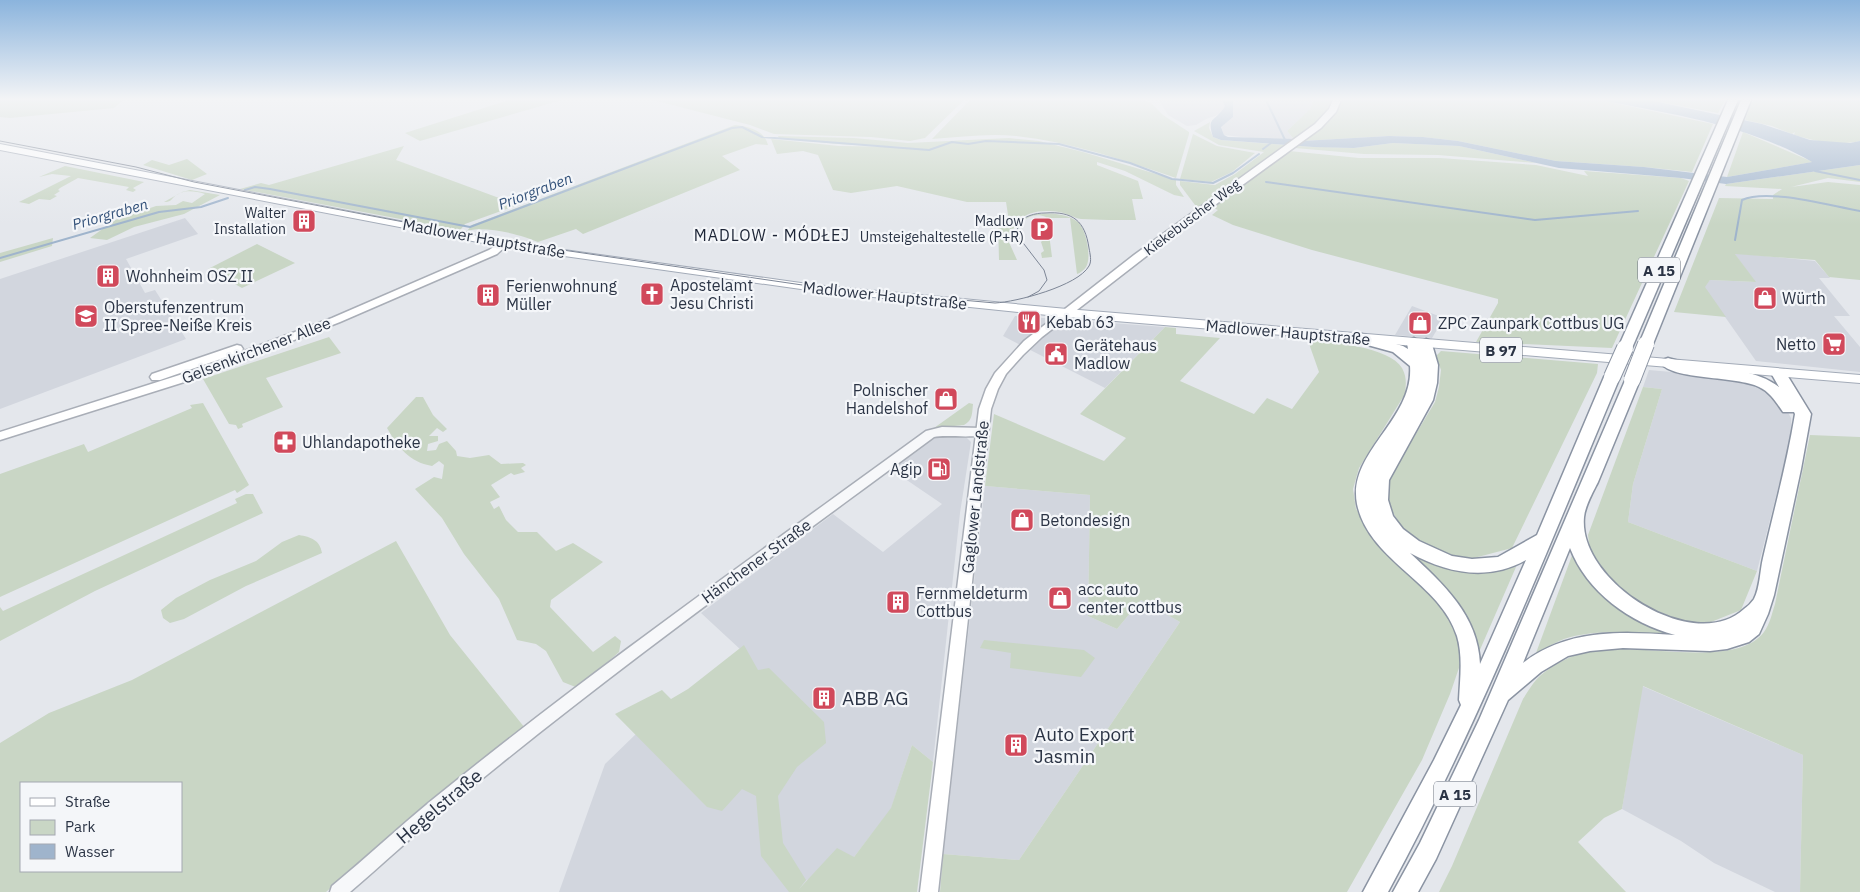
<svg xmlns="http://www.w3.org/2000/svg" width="1860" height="892" font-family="'IBM Plex Sans',sans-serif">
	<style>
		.built { fill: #d2d6de }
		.green { fill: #c9d6c5; fill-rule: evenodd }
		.water { fill: #9fb4cc }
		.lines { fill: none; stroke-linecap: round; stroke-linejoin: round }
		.stream { stroke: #9fb4cc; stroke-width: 2 }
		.tertiary-casing { stroke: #a9aeb7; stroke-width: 3 }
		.secondary-casing { stroke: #a9aeb7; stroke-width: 3 }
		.primary-casing { stroke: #a3abb8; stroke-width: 2 }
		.motorway-casing { stroke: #8b94a3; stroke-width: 3 }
		.tertiary { fill: #f7f8fa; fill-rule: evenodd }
		.secondary { fill: #fff; fill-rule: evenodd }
		.primary { fill: #fff; fill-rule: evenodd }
		.motorway { fill: #fff; fill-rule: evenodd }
		.tram { stroke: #7d8696; stroke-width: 1 }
		.motorway-bridge-casing { stroke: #8b94a3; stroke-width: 18; stroke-linecap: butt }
		.motorway-bridge { stroke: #fff; stroke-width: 16 }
		.labels { text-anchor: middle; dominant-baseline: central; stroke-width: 4.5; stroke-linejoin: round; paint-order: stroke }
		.far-poi-label { font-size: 14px; fill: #2b3445; stroke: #f4f6f9; text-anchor: end }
		.far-street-label { font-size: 14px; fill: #2b3445; stroke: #f4f6f9 }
		.far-water-label { font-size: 15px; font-style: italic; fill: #34527a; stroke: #f4f6f9 }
		.shield { fill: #f4f6f9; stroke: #676e7b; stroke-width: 1 }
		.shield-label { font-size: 15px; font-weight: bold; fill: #2b3445 }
		.far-quarter-label { font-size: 16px; letter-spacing: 1px; fill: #1d2536; stroke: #f4f6f9 }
		.street-label { font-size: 16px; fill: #2b3445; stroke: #f4f6f9 }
		.poi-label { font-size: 16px; fill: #2b3445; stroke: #f4f6f9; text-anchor: start }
		.near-poi-label { font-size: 19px; fill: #2b3445; stroke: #f4f6f9; text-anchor: start }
		.near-street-label { font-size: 19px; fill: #2b3445; stroke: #f4f6f9 }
	</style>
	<rect width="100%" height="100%" fill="#e4e7ec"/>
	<g class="built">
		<path d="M1159 100H1222L1225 106 1221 113 1215 116 1206 119 1196 125 1187 126 1168 115Z"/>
		<path d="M1233 100H1313L1310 109 1287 131 1294 139H1260L1224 135 1221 126 1233 117Z"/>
		<path d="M185 218 198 234 126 259 145 293 155 290 186 339 0 409V279Z"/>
		<path d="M1734 253 1815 261 1830 278H1819L1850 316H1834L1860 347V372L1756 361 1704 287 1710 280 1755 282Z"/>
		<path d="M1412 306 1444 318 1432 338 1395 335Z"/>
		<path d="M1015 316 1165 327 1105 388 1003 336Z"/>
		<path d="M1649 370 1717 376 1757 383 1784 405 1791 418 1792 433 1757 571 1628 522 1633 484 1662 389 1643 387Z"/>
		<path d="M946 435 965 436 971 442 960 513 933 762 912 745 891 809 854 857 807 880 796 892H559L605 764 637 733 741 650 701 613 833 514 883 552 942 504 892 470 934 437Z"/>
		<path d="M985 486 1090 495 1088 616 1117 629 1141 600 1180 622 1019 860 943 854Z"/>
		<path d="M1642 686 1803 755 1800 892H1775L1714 863 1681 841 1622 809Z"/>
	</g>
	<g class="green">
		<path d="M0 100H123L114 108 10 118 0 117Z"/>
		<path d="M509 100H562L420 141 405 133Z"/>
		<path d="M653 100H964L925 138 910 141 871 137 774 134 750 125Z"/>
		<path d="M970 100H1144L1151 103 1163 115 1189 132V134L1176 178C1124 160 1071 142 1016 136 989 133 960 137 932 139Z"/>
		<path d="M1313 100H1335C1329 119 1310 128 1294 139L1287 131 1310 109Z"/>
		<path d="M1342 100H1600L1713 124 1692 172 1644 167 1556 161 1458 141 1423 137 1389 136 1302 141 1331 117Z"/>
		<path d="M1649 100H1725L1718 113Z"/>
		<path d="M1755 100H1860V141C1839 146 1814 141 1794 135L1795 132 1792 134 1772 126 1745 120 1751 103Z"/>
		<path d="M1210 122 1209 128 1213 137 1221 140 1285 145 1198 209 1180 185V181L1215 185 1235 174 1264 152 1219 145 1194 131Z"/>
		<path d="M735 125C750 127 764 130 768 145L756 144 722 156 740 170 583 234 576 229 538 242C523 235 483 225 467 231L472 225Z"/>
		<path d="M1743 132 1813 162 1727 177Z"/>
		<path d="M1193 134 1217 146 1255 153 1232 172 1211 182 1180 179Z"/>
		<path d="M778 136 854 138 908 143 1009 138 1039 141 1083 152 1176 180V185L1184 197 1174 195 1125 171 1097 162V165L1138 181 1143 199H1132L1136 220C1118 220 1099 220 1081 219 1074 218 1067 213 1059 212 1046 210 1025 210 1016 224 1013 229 1012 234 1008 240L1017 260H999L998 221H1009L1006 202H967L897 186 851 193 833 190 818 155 803 151 777 154 771 139 839 146 908 147 838 144 779 138Z"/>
		<path d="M1393 143 1459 146 1536 163 1438 155 1364 154 1295 148 1297 146 1354 148Z"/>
		<path d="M404 146 396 160 518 205 465 224 461 229 459 230 240 189 261 183 269 185Z"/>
		<path d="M1289 151 1359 158H1440L1536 165 1588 176 1584 171 1681 178 1689 181 1612 348 1476 342 1498 303V299L1312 250 1233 225 1212 215 1218 210 1209 206Z"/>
		<path d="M187 159 207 174 192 180 143 165 152 160 169 165Z"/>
		<path d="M1860 165V182L1828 178 1791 187 1828 182 1860 185V280L1829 277 1815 260 1735 254 1756 282 1710 280 1705 287 1726 317 1674 312 1719 198 1773 199V195L1782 189 1725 186 1726 184Z"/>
		<path d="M65 166 144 182 133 188 136 190 133 192 126 190 129 187 78 178 60 188 58 190 60 191 54 195 57 196 50 200 39 199 29 204 19 202 71 176 52 174 39 177Z"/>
		<path d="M190 190 220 195 184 214 134 227 107 240 90 238 115 220 156 206 176 205 183 201 192 203 205 194C194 191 183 189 174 197 171 200 170 202 164 202L182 192Z"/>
		<path d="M1035 214C1049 213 1066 213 1078 222 1086 229 1092 258 1086 267 1084 270 1080 273 1077 274L1070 218H1047L1052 257 1042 258 1041 253 1044 251 1041 242 1048 235 1046 217C1035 212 1022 218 1018 229L1020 231H1017C1019 221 1026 217 1035 214Z"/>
		<path d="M53 238 52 246 0 262V253Z"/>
		<path d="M257 244 295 263 242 288 208 269Z"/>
		<path d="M1165 327 1176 328V334L1220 338 1180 381 1254 414 1267 398 1292 409 1319 372 1307 338C1329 342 1390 347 1402 368 1407 377 1406 385 1405 394L1359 468 1353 489 1356 509 1379 542 1428 587 1449 614 1458 636 1460 665 1450 694 1422 760 1347 892H940L943 854 1019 860 1180 622 1141 600 1117 629 1088 616 1090 495 985 486 994 414 1104 461 1126 438 1080 414Z"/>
		<path d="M329 337 341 353 266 378 283 407 242 424 243 427 238 429 236 425 229 424 203 379Z"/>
		<path d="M1441 351 1598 364 1597 373 1512 548 1474 558 1448 556 1406 534 1389 506V479L1435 402 1439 387 1441 370 1436 356Z"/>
		<path d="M1643 387 1662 389 1633 484 1628 522 1757 571 1741 610 1711 622H1685L1635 602 1604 577 1590 551 1588 535Z"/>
		<path d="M416 397H423L433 415 447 429 443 432 437 428 429 436H438V441L428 444 427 451 436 450 439 444 447 441 456 451 457 456 470 458 489 455 501 464 523 463 526 465 521 468 525 472 514 475 511 473 491 485 500 497 490 502 494 509 499 506 506 520 518 532H537L556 551 573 543 603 562 551 600 550 607 593 652 615 636 621 641 619 652 578 688 563 682 546 651 536 644 517 640 499 599 464 554 442 518 415 489 434 477 442 479 444 465 439 461 432 466C409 462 398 447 387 428Z"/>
		<path d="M203 403 249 485 237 493 235 490 0 597V474L84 444 88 452 192 408 190 405Z"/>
		<path d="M969 403 973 404C972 413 973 420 964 425L934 428Z"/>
		<path d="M1810 435 1860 437V892H1800L1803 755 1643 686 1622 809 1604 818 1578 842 1626 892H1439L1452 866 1523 699C1528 691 1534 681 1541 675 1553 665 1571 655 1586 652 1631 640 1735 671 1764 632 1770 624 1772 613 1775 604Z"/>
		<path d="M246 494H253L263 513 95 591 0 641V607L3 611 237 503 235 499Z"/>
		<path d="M299 535C311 537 320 540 322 553L246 586 184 619 170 623 163 618 161 610 176 598 210 580 256 561 282 542Z"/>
		<path d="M1394 537 1493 571 1516 567 1479 652Z"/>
		<path d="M396 541 450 635 525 728 430 803 326 892H0V743L49 713 132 680ZM21 783H181V871H21Z"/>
		<path d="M1574 550 1580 566 1696 638C1657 635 1602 626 1564 639 1554 643 1545 648 1536 653Z"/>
		<path d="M984 640 1084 650 1095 658 1081 677 1010 668 1011 653 980 648Z"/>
		<path d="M744 645 758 670 769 668 824 722 826 743 797 767 778 796 783 843 806 880 799 889 837 848 854 857 891 808 912 745 933 762 917 892H789L761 856 756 796 742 789 722 811 707 807 615 714 662 690 671 699 688 689Z"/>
	</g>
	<path class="water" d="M1222 100H1233V117L1221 127 1224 135 1228 137 1294 139 1302 141 1389 136 1423 137 1458 141 1556 161 1644 167 1727 177 1812 162C1748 125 1672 114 1600 100H1649L1762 124 1810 140 1850 143 1860 141V165L1726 184 1681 178 1559 168 1459 146 1393 143 1354 148 1314 147 1221 140 1213 137C1206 116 1216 122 1225 106Z"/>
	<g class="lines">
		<g class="stream">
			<path d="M1266 100 1286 142"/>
			<path d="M1263 149 1271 143"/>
			<path d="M1815 171 1860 180"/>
			<path d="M1266 182 1535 220 1638 211"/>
			<path d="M245 190 255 187 270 189 470 227 732 128 742 127 762 137 929 150 952 142 968 144 986 141 1059 144 1130 163 1172 179 1213 183 1233 173 1259 154"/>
			<path d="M1735 240 1742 200C1768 188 1830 206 1860 211"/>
			<path d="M0 258 159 212 201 207 228 198"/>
		</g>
		<g class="tertiary-casing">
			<path id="tertiary" d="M942 427 982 428 988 432C981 440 946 434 934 437 769 559 602 679 444 810 412 836 382 865 350 892H330L332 886C366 858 398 828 432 800 592 670 760 552 926 431Z"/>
		</g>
		<g class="secondary-casing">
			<g id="secondary">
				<path d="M1333 100H1341L1336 112 1321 128 1171 237 1042 337 1023 355 1006 374 998 389 991 409 938 892H920L979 409 986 389 995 373 1024 341 1134 255 1315 124 1329 109Z"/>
				<path d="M503 241 508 244 497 254 340 322 197 378 0 440V432L189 372 332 318 489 250Z"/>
				<path d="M237 345 241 346 243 349 241 352 160 380H152L150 377 152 374Z"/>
			</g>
		</g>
		<g class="primary-casing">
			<path id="primary" d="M0 144 514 243 815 285 1067 309 1860 375V383L1067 317 815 291 514 249 0 150Z"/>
		</g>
		<g class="motorway-casing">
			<g id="motorway">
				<path d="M1728 100H1738L1632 348 1630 351H1620L1618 348Z"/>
				<path d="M1741 100H1751L1653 344 1651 347H1641L1639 344Z"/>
				<path d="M1358 333 1403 346 1408 349 1407 343 1409 340 1414 338 1420 342 1426 339 1431 341 1438 365 1437 383 1433 400 1389 480 1388 500 1393 516 1403 529 1419 541 1452 556 1472 559 1498 557 1537 535 1604 377 1607 373H1617L1620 377C1547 551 1478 726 1388 892H1363L1434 760 1461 705 1459 700C1460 679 1463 656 1457 636 1440 582 1369 561 1357 504 1347 452 1414 420 1410 366L1393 352 1353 341 1351 338 1353 335ZM1410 553C1447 573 1487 582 1526 560L1480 664C1478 615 1443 584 1410 553Z"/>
				<path d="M1668 358C1680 361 1691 365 1703 367 1730 370 1757 370 1779 387L1771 373 1774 370H1784L1811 414 1801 469 1774 595 1768 614 1759 634 1749 642 1727 649 1710 651 1623 648 1590 651 1568 656 1541 672 1508 700 1436 859 1418 892H1393L1420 843 1479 720 1627 376H1637L1640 380C1626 414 1612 448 1598 482 1593 492 1585 506 1584 517 1578 582 1694 655 1744 609 1747 607 1752 602 1754 599 1760 588 1760 570 1763 558 1774 510 1787 463 1795 414L1794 412H1783C1776 402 1770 392 1759 387 1738 376 1671 380 1661 363L1663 360ZM1570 548C1587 592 1630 623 1675 635 1621 632 1569 628 1523 663Z"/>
			</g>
		</g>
		<use href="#tertiary" class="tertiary"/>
		<use href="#secondary" class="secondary"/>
		<use href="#primary" class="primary"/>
		<use href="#motorway" class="motorway"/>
		<g class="tram">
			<path d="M0 141 136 167 194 182 451 231 471 232"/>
			<path d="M542 247 816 287 995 303C1016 302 1078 286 1089 266 1092 261 1090 254 1089 248 1085 221 1073 211 1045 213 1035 213 1024 216 1018 224L1017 235 1044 270 1047 280 1039 291 1028 297"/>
		</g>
		<g class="motorway-bridge-casing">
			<g id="motorway-bridge">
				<path d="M1612 377 1625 348"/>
				<path d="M1632 380 1646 344"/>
			</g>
		</g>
		<use href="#motorway-bridge" class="motorway-bridge"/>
	</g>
	<linearGradient id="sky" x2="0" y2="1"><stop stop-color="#8bb4dd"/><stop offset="0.44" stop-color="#f3f4f6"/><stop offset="1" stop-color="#f3f4f6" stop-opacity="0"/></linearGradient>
	<rect width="1860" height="225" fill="url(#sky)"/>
	<defs>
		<g id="building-square" transform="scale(1.25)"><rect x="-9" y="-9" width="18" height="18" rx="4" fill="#d1495b" stroke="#f4f6f9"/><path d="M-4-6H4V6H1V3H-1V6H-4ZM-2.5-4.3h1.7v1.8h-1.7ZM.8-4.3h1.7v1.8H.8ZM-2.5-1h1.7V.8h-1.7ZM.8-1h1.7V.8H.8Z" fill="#fff"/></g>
		<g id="parking-square" transform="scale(1.25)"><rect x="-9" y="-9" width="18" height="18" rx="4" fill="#d1495b" stroke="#f4f6f9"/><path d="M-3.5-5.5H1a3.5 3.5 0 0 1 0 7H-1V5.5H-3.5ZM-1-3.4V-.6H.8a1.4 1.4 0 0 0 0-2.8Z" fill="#fff"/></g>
		<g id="church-square" transform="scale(1.25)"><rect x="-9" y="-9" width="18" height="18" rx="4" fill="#d1495b" stroke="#f4f6f9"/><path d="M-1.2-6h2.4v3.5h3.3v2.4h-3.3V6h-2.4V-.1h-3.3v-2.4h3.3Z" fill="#fff"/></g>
		<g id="shop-square" transform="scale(1.25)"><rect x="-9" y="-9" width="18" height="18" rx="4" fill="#d1495b" stroke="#f4f6f9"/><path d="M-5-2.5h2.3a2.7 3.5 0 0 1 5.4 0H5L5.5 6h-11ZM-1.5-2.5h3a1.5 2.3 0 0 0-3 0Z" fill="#fff"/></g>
		<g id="school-square" transform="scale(1.25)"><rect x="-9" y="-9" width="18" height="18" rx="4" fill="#d1495b" stroke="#f4f6f9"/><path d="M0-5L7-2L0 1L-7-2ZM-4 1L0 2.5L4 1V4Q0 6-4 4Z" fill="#fff"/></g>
		<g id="restaurant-square" transform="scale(1.25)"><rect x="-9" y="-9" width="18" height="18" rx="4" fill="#d1495b" stroke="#f4f6f9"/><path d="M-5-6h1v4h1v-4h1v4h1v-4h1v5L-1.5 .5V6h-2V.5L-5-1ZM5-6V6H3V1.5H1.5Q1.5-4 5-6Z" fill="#fff"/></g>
		<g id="supermarket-square" transform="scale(1.25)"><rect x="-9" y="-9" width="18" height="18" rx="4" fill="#d1495b" stroke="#f4f6f9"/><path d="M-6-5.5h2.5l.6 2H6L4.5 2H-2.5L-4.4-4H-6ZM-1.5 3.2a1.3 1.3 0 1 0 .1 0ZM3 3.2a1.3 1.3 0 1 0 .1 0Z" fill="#fff"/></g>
		<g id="civic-square" transform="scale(1.25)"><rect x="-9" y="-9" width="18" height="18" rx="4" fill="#d1495b" stroke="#f4f6f9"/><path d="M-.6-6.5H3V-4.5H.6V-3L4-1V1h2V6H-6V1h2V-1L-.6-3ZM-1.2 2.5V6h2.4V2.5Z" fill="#fff"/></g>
		<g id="pharmacy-square" transform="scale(1.25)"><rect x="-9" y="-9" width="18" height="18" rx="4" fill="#d1495b" stroke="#f4f6f9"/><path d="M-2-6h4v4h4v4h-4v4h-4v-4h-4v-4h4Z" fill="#fff"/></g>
		<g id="fuel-square" transform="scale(1.25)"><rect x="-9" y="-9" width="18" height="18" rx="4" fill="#d1495b" stroke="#f4f6f9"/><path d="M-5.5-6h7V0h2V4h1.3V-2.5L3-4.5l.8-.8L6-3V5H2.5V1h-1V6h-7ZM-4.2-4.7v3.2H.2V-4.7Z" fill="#fff"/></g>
	</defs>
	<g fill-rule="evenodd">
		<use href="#building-square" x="304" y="221"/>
		<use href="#parking-square" x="1042" y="229"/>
		<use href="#building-square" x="108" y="276"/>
		<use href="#church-square" x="652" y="294"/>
		<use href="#building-square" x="488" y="295"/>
		<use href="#shop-square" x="1765" y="298"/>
		<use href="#school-square" x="86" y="316"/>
		<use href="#restaurant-square" x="1029" y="322"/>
		<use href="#shop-square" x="1420" y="323"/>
		<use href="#supermarket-square" x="1834" y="344"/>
		<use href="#civic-square" x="1056" y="354"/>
		<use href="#shop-square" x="946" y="399"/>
		<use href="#pharmacy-square" x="285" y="442"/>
		<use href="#fuel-square" x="939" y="469"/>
		<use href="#shop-square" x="1022" y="520"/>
		<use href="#shop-square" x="1060" y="598"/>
		<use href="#building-square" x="898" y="602"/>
		<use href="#building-square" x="824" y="698"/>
		<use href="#building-square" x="1016" y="745"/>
	</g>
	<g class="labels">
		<g class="far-poi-label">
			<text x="286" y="213">Walter<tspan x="286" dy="16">Installation</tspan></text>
			<text x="1024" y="221">Madlow<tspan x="1024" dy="16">Umsteigehaltestelle (P+R)</tspan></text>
		</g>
		<g class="far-street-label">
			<text transform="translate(1192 217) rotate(-37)">Kiekebuscher Weg</text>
		</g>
		<g class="far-water-label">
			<text transform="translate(535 191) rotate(-21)">Priorgraben</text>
			<text transform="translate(110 214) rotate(-16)">Priorgraben</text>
		</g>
		<g class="shield">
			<rect x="1638" y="257.5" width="42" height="25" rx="4"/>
			<rect x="1480" y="337.5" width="42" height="25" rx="4"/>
			<rect x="1434" y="781.5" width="42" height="25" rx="4"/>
		</g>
		<g class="shield-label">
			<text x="1659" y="270">A 15</text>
			<text x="1501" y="350">B 97</text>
			<text x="1455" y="794">A 15</text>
		</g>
		<g class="far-quarter-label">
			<text x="772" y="235">MADLOW - MÓDŁEJ</text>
		</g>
		<g class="street-label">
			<text transform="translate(484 238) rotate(10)">Madlower Hauptstraße</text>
			<text transform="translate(885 295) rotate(6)">Madlower Hauptstraße</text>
			<text transform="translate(1288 332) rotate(5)">Madlower Hauptstraße</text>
			<text transform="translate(256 350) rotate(-21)">Gelsenkirchener Allee</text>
			<text transform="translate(975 497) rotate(-84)">Gaglower Landstraße</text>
			<text transform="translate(756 561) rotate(-36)">Hänchener Straße</text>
		</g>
		<g class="poi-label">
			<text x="126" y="276">Wohnheim OSZ II</text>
			<text x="670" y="285">Apostelamt<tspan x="670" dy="18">Jesu Christi</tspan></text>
			<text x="506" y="286">Ferienwohnung<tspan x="506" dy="18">Müller</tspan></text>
			<text x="1782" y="298">Würth</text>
			<text x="104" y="307">Oberstufenzentrum<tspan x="104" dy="18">II Spree-Neiße Kreis</tspan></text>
			<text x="1046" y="322">Kebab 63</text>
			<text x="1438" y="323">ZPC Zaunpark Cottbus UG</text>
			<text x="1816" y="344" text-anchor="end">Netto</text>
			<text x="1074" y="345">Gerätehaus<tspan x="1074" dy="18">Madlow</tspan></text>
			<text x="928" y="390" text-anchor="end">Polnischer<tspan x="928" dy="18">Handelshof</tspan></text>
			<text x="302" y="442">Uhlandapotheke</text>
			<text x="922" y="469" text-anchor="end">Agip</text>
			<text x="1040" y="520">Betondesign</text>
			<text x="1078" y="589">acc auto<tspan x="1078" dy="18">center cottbus</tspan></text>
			<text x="916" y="593">Fernmeldeturm<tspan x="916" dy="18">Cottbus</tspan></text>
		</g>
		<g class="near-poi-label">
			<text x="842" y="698">ABB AG</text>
			<text x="1034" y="734">Auto Export<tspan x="1034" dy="22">Jasmin</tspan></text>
		</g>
		<g class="near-street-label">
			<text transform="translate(439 806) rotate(-40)">Hegelstraße</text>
		</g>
	</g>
	<rect x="20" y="782" width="162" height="90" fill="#f4f6f9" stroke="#a4a8b1"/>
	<rect x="30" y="798" width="25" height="8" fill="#ffffff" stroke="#a4a8b1"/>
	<text x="65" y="807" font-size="15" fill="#2b3445">Straße</text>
	<rect x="30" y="820" width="25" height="15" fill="#c9d6c5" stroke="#a4a8b1"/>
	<text x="65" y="832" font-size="15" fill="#2b3445">Park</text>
	<rect x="30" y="844" width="25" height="15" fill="#9fb4cc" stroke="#a4a8b1"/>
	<text x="65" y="857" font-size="15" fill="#2b3445">Wasser</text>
</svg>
